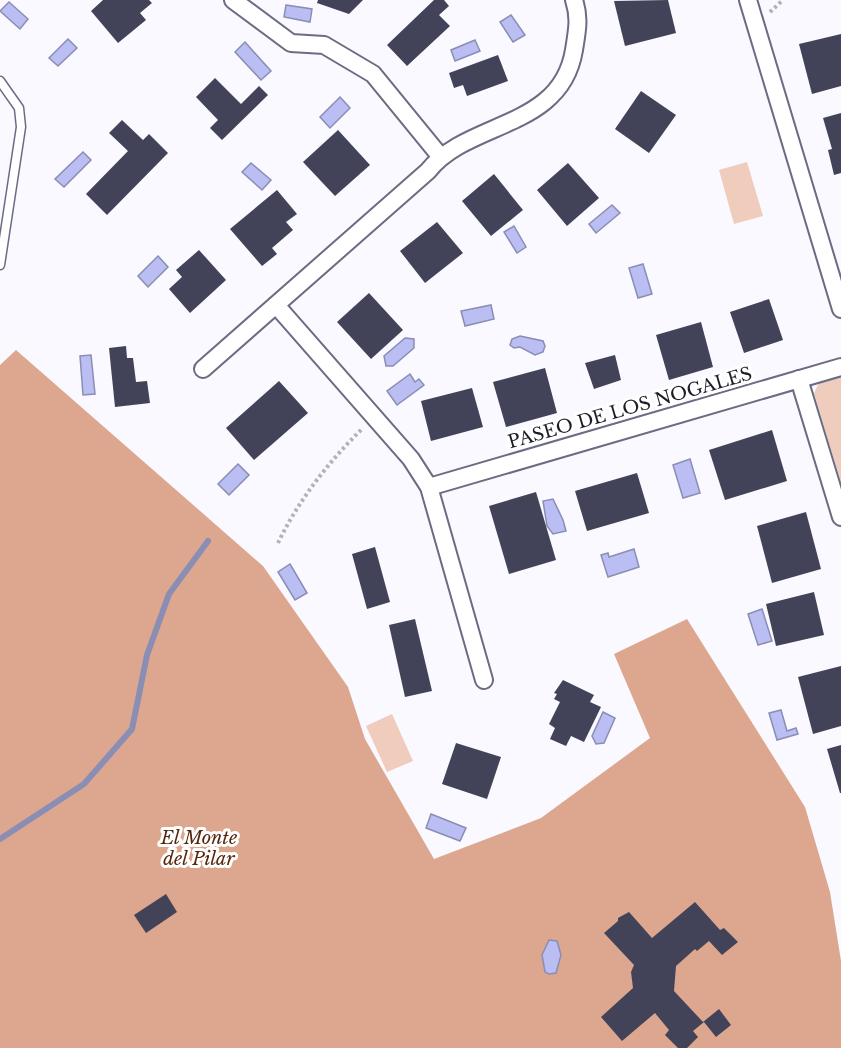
<svg xmlns="http://www.w3.org/2000/svg" width="841" height="1048" font-family="'Libre Baskerville',serif">
	<style>
		.green { fill: #efccbc }
		.forest { fill: #dca78e }
		.water { fill: #babef2; stroke: #8a8db4; stroke-width: 1.5 }
		.lines { fill: none; stroke-linecap: round; stroke-linejoin: round }
		.stream { stroke: #8a8db4; stroke-width: 6 }
		.building { fill: #424358 }
		.service-casing { stroke: #6a6c83; stroke-width: 11 }
		.minor-casing { stroke: #6a6c83; stroke-width: 20 }
		.path { stroke: #b2b2b9; stroke-width: 4; stroke-dasharray: 3 3; stroke-linecap: butt }
		.service { stroke: #fff; stroke-width: 8 }
		.minor { stroke: #fff; stroke-width: 16 }
		.labels { text-anchor: middle; dominant-baseline: central; stroke-width: 6; stroke-linejoin: round; paint-order: stroke }
		.street-label { font-size: 18px; fill: #1b1c25; stroke: #fff }
		.park-label { font-size: 18px; font-style: italic; fill: #56260a; stroke: #fff }
	</style>
	<rect width="100%" height="100%" fill="#f9f9ff"/>
	<g class="green">
		<path d="M747 162 763 216 734 224 719 170Z"/>
		<path d="M840 376 841 377V483L814 393 820 381Z"/>
		<path d="M392 714 413 761 387 772 366 726Z"/>
	</g>
	<path class="forest" d="M16 350 263 566 348 687 365 739 434 859 541 818 650 738 614 654 687 619 805 807 830 892 841 961V1048H0V365Z"/>
	<g class="water">
		<path d="M9 2 28 19 20 29 0 11Z"/>
		<path d="M286 5 312 9 310 22 284 17Z"/>
		<path d="M511 15 525 35 513 42 500 22Z"/>
		<path d="M68 39 77 48 58 66 49 58Z"/>
		<path d="M475 40 480 51 455 61 451 50Z"/>
		<path d="M245 42 271 71 261 80 235 52Z"/>
		<path d="M340 97 350 108 330 128 320 117Z"/>
		<path d="M83 152 91 160 64 187 55 179Z"/>
		<path d="M251 163 271 180 262 190 242 172Z"/>
		<path d="M612 205 620 213 596 233 589 224Z"/>
		<path d="M514 226 526 247 517 253 504 232Z"/>
		<path d="M158 256 168 267 148 287 138 276Z"/>
		<path d="M643 264 652 294 638 298 629 268Z"/>
		<path d="M491 305 494 319 465 326 461 311Z"/>
		<path d="M520 336 543 341 545 346 543 352 535 355 520 347 514 348 510 345 512 339Z"/>
		<path d="M405 338 414 339V348L393 366H386L384 356Z"/>
		<path d="M91 355 95 394 83 395 80 356Z"/>
		<path d="M410 374 415 382 419 379 424 385 397 405 387 391Z"/>
		<path d="M690 459 700 493 683 498 673 465Z"/>
		<path d="M238 464 249 475 229 495 218 484Z"/>
		<path d="M553 499 563 520 566 531 553 534 547 526 543 501Z"/>
		<path d="M634 549 639 567 608 577 601 555 608 553 609 557Z"/>
		<path d="M290 564 307 593 295 600 278 572Z"/>
		<path d="M762 609 772 641 758 645 748 614Z"/>
		<path d="M781 710 787 731 796 728 798 734 777 740 769 713Z"/>
		<path d="M603 712 615 718 604 743 596 744 592 736Z"/>
		<path d="M431 814 466 828 460 841 426 828Z"/>
		<path d="M549 940 557 941 561 955 556 973 549 974 545 972 542 955Z"/>
	</g>
	<g class="lines">
		<path class="stream" d="M0 839 84 784 132 729 147 655 169 594 208 541"/>
	</g>
	<g class="building">
		<path d="M103 0H149L152 3 140 13 146 20 118 43 91 11Z"/>
		<path d="M318 0H363L349 14 317 3Z"/>
		<path d="M434 0H444L449 6 439 15 450 26 407 66 387 45Z"/>
		<path d="M668 0 676 33 625 46 614 1Z"/>
		<path d="M841 34V86L812 94 799 44Z"/>
		<path d="M498 55 508 81 467 96 463 85 454 88 449 73Z"/>
		<path d="M215 78 241 104 259 86 268 95 222 140 210 128 218 120 196 97Z"/>
		<path d="M641 91 676 115 649 153 615 129Z"/>
		<path d="M841 113V173L834 175 828 150 832 149 823 118Z"/>
		<path d="M122 120 143 140 149 134 168 153 107 215 86 194 128 151 109 133Z"/>
		<path d="M338 130 370 165 335 196 303 162Z"/>
		<path d="M568 163 599 198 567 226 537 190Z"/>
		<path d="M494 174 523 210 491 236 462 201Z"/>
		<path d="M277 190 297 214 286 222 293 230 272 248 277 254 262 266 230 229Z"/>
		<path d="M437 222 463 253 425 283 400 251Z"/>
		<path d="M199 250 226 280 190 313 169 289 182 277 176 270Z"/>
		<path d="M369 293 403 330 371 359 337 322Z"/>
		<path d="M769 299 783 340 744 353 730 312Z"/>
		<path d="M701 322 713 367 669 380 656 335Z"/>
		<path d="M126 346 127 358H133L136 382 147 381 150 403 115 407 109 348Z"/>
		<path d="M615 355 621 380 594 389 585 363Z"/>
		<path d="M545 368 557 413 506 427 493 382Z"/>
		<path d="M279 381 308 413 254 460 226 428Z"/>
		<path d="M472 388 483 427 431 441 421 401Z"/>
		<path d="M772 430 787 481 725 500 709 450Z"/>
		<path d="M637 473 649 513 587 531 575 491Z"/>
		<path d="M536 492 556 560 509 574 489 506Z"/>
		<path d="M806 512 821 569 772 583 757 526Z"/>
		<path d="M375 547 390 602 367 609 352 554Z"/>
		<path d="M814 592 824 635 776 646 766 604Z"/>
		<path d="M415 619 432 691 405 697 389 625Z"/>
		<path d="M841 666V726L813 734 798 677Z"/>
		<path d="M563 680 594 695 590 702 601 707 584 742 571 736 566 746 550 739 555 728 549 724 560 702 554 699 557 694 554 693Z"/>
		<path d="M456 743 501 757 487 799 442 784Z"/>
		<path d="M841 745V793H840L827 749Z"/>
		<path d="M166 894 177 912 146 933 134 915Z"/>
		<path d="M695 902 720 930 724 928 738 942 722 955 709 941 697 951 695 949 676 966 674 991 703 1022 719 1009 731 1025 716 1037 704 1022 693 1031 698 1037 687 1048H678L665 1035 669 1030 655 1013 622 1041 601 1017 633 988 631 972 634 965 604 933 618 921V918L629 912 652 938Z"/>
	</g>
	<g class="lines">
		<g class="service-casing">
			<path id="service" d="M0 81 19 108 21 127 0 265"/>
		</g>
		<g class="minor-casing">
			<g id="minor">
				<path d="M233 0 291 43 324 45 373 74 440 156"/>
				<path d="M748 0 841 309"/>
				<path d="M276 305 411 459 429 487 484 680"/>
				<path d="M203 369 428 171C468 120 561 130 574 50 577 31 580 18 574 0"/>
				<path d="M799 379 841 517"/>
				<path d="M429 487 841 367"/>
			</g>
		</g>
		<g class="path">
			<path d="M770 12 783 0"/>
			<path d="M278 543C298 501 329 461 363 428"/>
		</g>
		<use href="#service" class="service"/>
		<use href="#minor" class="minor"/>
	</g>
	<g class="labels">
		<g class="street-label">
			<text transform="translate(630 408) rotate(-16)">PASEO DE LOS NOGALES</text>
		</g>
		<g class="park-label">
			<text x="199" y="838">El Monte<tspan x="199" dy="21">del Pilar</tspan></text>
		</g>
	</g>
</svg>
